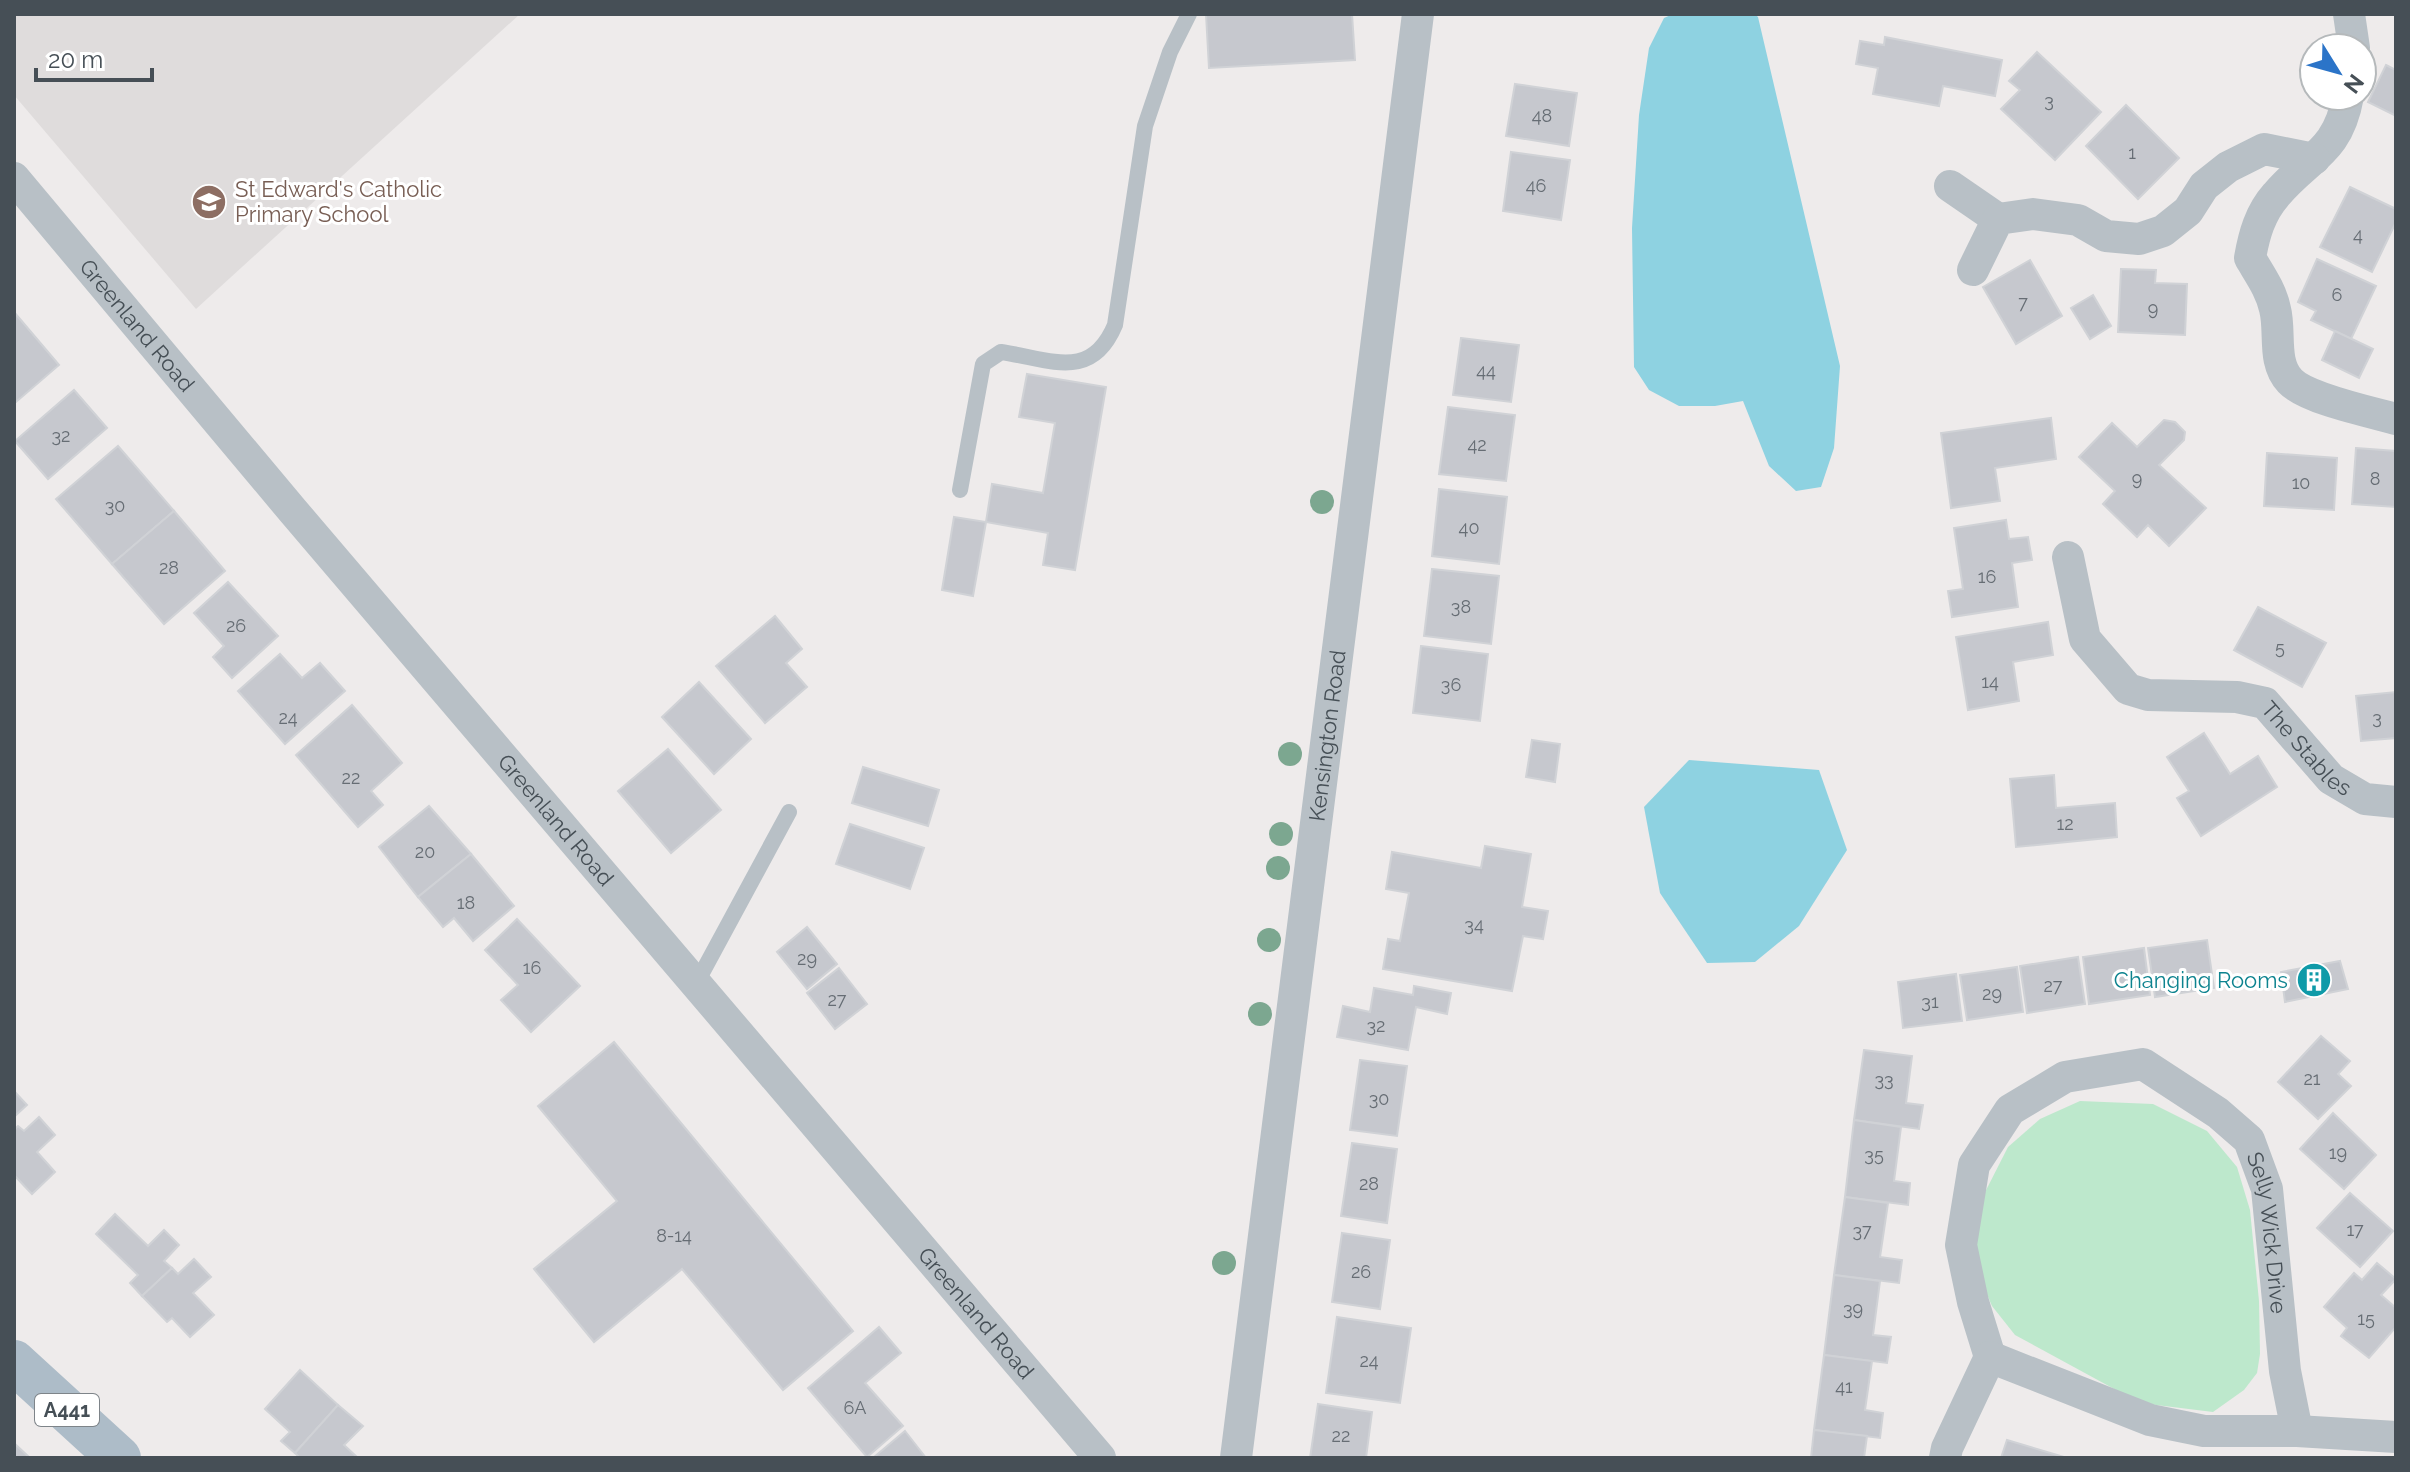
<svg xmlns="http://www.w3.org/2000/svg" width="2410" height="1472" font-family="Raleway,sans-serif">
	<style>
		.education { fill: #dfdcdc }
		.green { fill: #bde8cc }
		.water { fill: #8ed2e1 }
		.building { fill: #c6c8ce; stroke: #d0d2d6; stroke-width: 2 }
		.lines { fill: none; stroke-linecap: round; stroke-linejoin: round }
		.service { stroke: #b8c0c6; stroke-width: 16 }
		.minor { stroke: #b8c0c6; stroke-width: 32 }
		.primary { stroke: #adbcc8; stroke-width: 44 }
		.tree { fill: #7ca790 }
		.labels { text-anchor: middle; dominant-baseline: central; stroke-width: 6; stroke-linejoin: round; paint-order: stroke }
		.number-label { font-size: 18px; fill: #666d74 }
		.shield { fill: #fff; stroke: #7e8489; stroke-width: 2 }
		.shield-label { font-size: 20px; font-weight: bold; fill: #464f56 }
		.education-label { font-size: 22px; fill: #785e54; stroke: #fff; text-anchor: start }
		.street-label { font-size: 22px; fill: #464f56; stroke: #fff }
		.culture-label { font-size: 22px; fill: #0d838f; stroke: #fff; text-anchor: end }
	</style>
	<rect width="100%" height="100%" fill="#eeebeb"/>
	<path class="education" d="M14 14H520L196 309 14 95Z"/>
	<path class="green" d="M2080 1101 2153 1104 2207 1131 2237 1167 2250 1210 2259 1301 2260 1354 2257 1373 2244 1390 2213 1412 2140 1403 2015 1335 1992 1306 1973 1262 1979 1204 2008 1147 2040 1119Z"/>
	<g class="water">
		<path d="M1673 14H1755L1758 17 1840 366 1834 448 1821 487 1796 491 1769 466 1743 401 1715 406H1679L1649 390 1634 367 1632 228 1639 115 1649 48 1664 18Z"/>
		<path d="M1689 760 1819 770 1847 850 1799 926 1755 962 1707 963 1660 893 1644 807Z"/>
	</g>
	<g class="building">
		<path d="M1206 14H1352L1355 60 1209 68Z"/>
		<path d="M1885 37 2002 60 1995 96 1943 86 1939 106 1873 94 1878 68 1856 64 1860 41 1884 45Z"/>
		<path d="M2037 52 2101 112 2055 160 2001 109 2020 90 2009 81Z"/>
		<path d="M2386 65 2396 70V116L2368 102Z"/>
		<path d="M1515 84 1577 93 1569 146 1506 136Z"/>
		<path d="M2126 105 2179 158 2138 199 2086 146Z"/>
		<path d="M1511 152 1570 160 1561 220 1503 211Z"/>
		<path d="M2350 187 2396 209V222L2372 272 2320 247Z"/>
		<path d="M2317 259 2376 286 2351 339 2311 320 2316 311 2298 302Z"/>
		<path d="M2030 260 2062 316 2016 344 1983 287Z"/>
		<path d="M2121 269 2156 270 2155 283 2187 284 2185 335 2118 332Z"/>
		<path d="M2093 295 2111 326 2090 339 2071 308Z"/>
		<path d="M14 312 59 365 16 402 14 400Z"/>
		<path d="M2335 331 2373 349 2359 378 2322 360Z"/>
		<path d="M1461 338 1519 345 1511 402 1453 395Z"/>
		<path d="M1027 374 1106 387 1075 570 1043 565 1048 533 986 522 992 484 1043 493 1055 423 1019 417Z"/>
		<path d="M74 390 107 428 48 479 15 441Z"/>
		<path d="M1448 407 1515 415 1506 481 1439 474Z"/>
		<path d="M2051 418 2056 459 1995 468 2000 501 1951 508 1941 433Z"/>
		<path d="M2164 420 2175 422 2185 432 2184 440 2159 465 2206 508 2169 546 2148 525 2137 537 2103 504 2115 491 2079 457 2112 423 2137 447Z"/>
		<path d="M118 446 174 511 112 564 56 499Z"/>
		<path d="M2356 448 2396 451V507L2352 504Z"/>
		<path d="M2267 453 2337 458 2334 510 2264 506Z"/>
		<path d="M1439 489 1507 497 1499 564 1432 556Z"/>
		<path d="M174 511 225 571 164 624 112 564Z"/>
		<path d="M954 517 986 522 973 596 942 590Z"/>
		<path d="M2006 520 2009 539 2028 537 2032 560 2012 563 2018 607 1952 617 1948 591 1963 589 1954 528Z"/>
		<path d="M1432 569 1499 576 1491 644 1424 636Z"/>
		<path d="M228 582 278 636 232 678 213 657 224 646 194 613Z"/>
		<path d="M2258 607 2326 643 2302 687 2234 650Z"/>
		<path d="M775 616 802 649 786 663 807 687 765 723 716 666Z"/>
		<path d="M2048 622 2053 655 2013 662 2019 701 1968 710 1956 637Z"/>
		<path d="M1421 646 1488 654 1480 721 1413 713Z"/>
		<path d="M280 654 302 678 320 663 345 691 285 744 238 691Z"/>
		<path d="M699 682 751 739 714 774 662 717Z"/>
		<path d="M2396 692V738L2361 741 2356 696Z"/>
		<path d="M352 705 402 763 371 791 383 805 358 827 296 755Z"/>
		<path d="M2204 733 2230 774 2258 756 2277 787 2201 836 2177 798 2189 791 2167 757Z"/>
		<path d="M1532 740 1560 744 1555 782 1526 777Z"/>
		<path d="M668 749 721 810 671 853 618 791Z"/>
		<path d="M863 767 939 790 928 826 852 803Z"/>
		<path d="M2054 775 2056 808 2115 803 2117 837 2016 847 2010 779Z"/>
		<path d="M429 806 471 854 418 897 379 847Z"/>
		<path d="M850 824 924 848 910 889 836 864Z"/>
		<path d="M1485 846 1531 854 1522 907 1548 911 1543 939 1523 936 1512 991 1383 969 1388 939 1400 941 1409 893 1386 889 1392 852 1481 868Z"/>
		<path d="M471 854 514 906 473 941 454 918 443 927 418 897Z"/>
		<path d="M517 919 580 986 531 1032 501 1000 518 985 485 950Z"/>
		<path d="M807 927 837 964 807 989 777 952Z"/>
		<path d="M2207 940 2214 988 2155 997 2148 948Z"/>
		<path d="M2144 948 2150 995 2089 1004 2083 957Z"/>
		<path d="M2078 957 2085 1004 2027 1013 2020 966Z"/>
		<path d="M2340 961 2348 989 2285 1002 2281 972Z"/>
		<path d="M2017 967 2023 1012 1967 1020 1960 975Z"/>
		<path d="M839 968 867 1004 835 1029 807 993Z"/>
		<path d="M1956 974 1962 1021 1903 1028 1898 982Z"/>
		<path d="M1414 986 1451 993 1447 1014 1416 1007 1408 1050 1337 1037 1343 1006 1370 1012 1374 988 1413 995Z"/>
		<path d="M2321 1036 2350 1061 2338 1074 2351 1086 2318 1119 2278 1082Z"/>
		<path d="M614 1042 853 1331 783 1390 682 1269 594 1342 534 1269 617 1201 538 1106Z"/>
		<path d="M1864 1050 1912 1056 1906 1103 1923 1105 1919 1129 1854 1120Z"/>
		<path d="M1360 1060 1407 1066 1397 1136 1350 1130Z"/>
		<path d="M14 1091 27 1105 14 1117Z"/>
		<path d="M2333 1113 2376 1155 2344 1189 2300 1149Z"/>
		<path d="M39 1117 55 1135 37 1152 55 1172 32 1194 14 1175V1130L18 1126 24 1131Z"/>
		<path d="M1854 1120 1901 1127 1894 1181 1910 1183 1908 1205 1845 1197Z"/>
		<path d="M1352 1143 1397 1149 1387 1223 1341 1216Z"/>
		<path d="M2350 1193 2393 1231 2360 1267 2317 1228Z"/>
		<path d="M1845 1197 1888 1203 1880 1257 1902 1260 1899 1283 1834 1275Z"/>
		<path d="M115 1214 148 1246 164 1230 179 1245 164 1261 172 1268 142 1296 130 1283 138 1275 96 1234Z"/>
		<path d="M1342 1233 1390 1240 1380 1309 1332 1302Z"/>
		<path d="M194 1259 211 1277 193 1293 214 1315 190 1337 172 1318 167 1322 142 1296 172 1268 178 1274Z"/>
		<path d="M2377 1263 2396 1279 2381 1295 2396 1308V1327L2369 1358 2341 1336 2347 1328 2324 1307 2354 1273 2362 1280Z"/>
		<path d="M1834 1275 1880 1281 1873 1335 1891 1337 1887 1363 1824 1355Z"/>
		<path d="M1337 1317 1411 1328 1400 1403 1326 1393Z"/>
		<path d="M879 1327 901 1353 865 1383 903 1426 867 1457 808 1388Z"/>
		<path d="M1824 1355 1872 1361 1865 1410 1883 1413 1880 1438 1814 1430Z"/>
		<path d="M300 1370 338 1405 295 1453 281 1441 290 1432 265 1409Z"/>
		<path d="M1318 1404 1372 1412 1366 1458H1310Z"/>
		<path d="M338 1405 363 1426 344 1445 358 1458H300L295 1453Z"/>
		<path d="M1814 1430 1867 1436 1864 1458H1811Z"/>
		<path d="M905 1431 926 1458H873Z"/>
		<path d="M2007 1440 2064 1457V1458H2001Z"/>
		<path d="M14 1443 30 1458H14Z"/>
	</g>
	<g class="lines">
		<g class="service">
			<path d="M960 490 983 364 1001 352C1050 359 1091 382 1115 325L1145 126 1170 52 1189 14"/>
			<path d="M696 984 789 812"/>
		</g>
		<g class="minor">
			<path d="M2349 14 2354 48"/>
			<path d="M2348 96C2338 153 2309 156 2276 195 2260 213 2254 235 2250 258 2260 275 2271 290 2275 309 2281 332 2272 362 2290 381 2307 399 2371 412 2396 419"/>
			<path id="s1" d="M14 178 293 511 1100 1458"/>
			<path d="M1950 186 1998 219"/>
			<path d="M1973 270 1998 219 2033 214 2078 220 2106 236 2139 239 2163 231 2188 211 2204 186 2228 167 2264 149 2314 159"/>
			<path id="s2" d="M2068 557 2085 639 2128 689 2148 695 2237 697 2265 703 2331 779 2365 799 2396 802"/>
			<path id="s3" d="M1990 1357 1973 1302 1961 1245 1974 1165 2010 1110 2065 1077 2143 1064 2218 1113 2249 1140 2267 1189 2285 1371 2297 1431"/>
			<path id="s4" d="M1236 1458 1418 14"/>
			<path d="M1945 1458 1947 1448 1990 1357 2150 1420 2204 1431H2297L2396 1437"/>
		</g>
		<path class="primary" d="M14 1362 119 1458"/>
	</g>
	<g class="tree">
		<circle cx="1322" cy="502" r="12"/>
		<circle cx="1290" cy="754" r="12"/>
		<circle cx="1281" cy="834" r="12"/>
		<circle cx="1278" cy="868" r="12"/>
		<circle cx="1269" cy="940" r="12"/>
		<circle cx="1260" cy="1014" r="12"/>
		<circle cx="1224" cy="1263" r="12"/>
	</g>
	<defs>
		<g id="school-disc" transform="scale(1.8)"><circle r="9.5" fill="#8d6e63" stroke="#fff"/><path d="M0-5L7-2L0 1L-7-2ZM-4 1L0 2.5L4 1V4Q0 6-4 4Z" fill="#fff"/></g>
		<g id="building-disc" transform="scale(1.8)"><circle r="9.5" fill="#0f9aa8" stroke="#fff"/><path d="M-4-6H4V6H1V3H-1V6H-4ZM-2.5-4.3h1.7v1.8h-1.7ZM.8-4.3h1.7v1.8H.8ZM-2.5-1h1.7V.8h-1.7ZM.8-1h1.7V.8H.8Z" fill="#fff"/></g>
	</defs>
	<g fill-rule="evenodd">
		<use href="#school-disc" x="209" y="202"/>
		<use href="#building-disc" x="2314" y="980"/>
	</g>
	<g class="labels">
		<g class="number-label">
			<text x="2049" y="100">3</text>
			<text x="1542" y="115">48</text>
			<text x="2132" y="152">1</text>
			<text x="1536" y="185">46</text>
			<text x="2358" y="234">4</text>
			<text x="2337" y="294">6</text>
			<text x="2023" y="302">7</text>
			<text x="2153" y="308">9</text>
			<text x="1486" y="370">44</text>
			<text x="61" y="435">32</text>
			<text x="1477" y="444">42</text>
			<text x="2137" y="478">9</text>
			<text x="2375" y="478">8</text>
			<text x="2301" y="482">10</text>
			<text x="115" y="505">30</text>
			<text x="1469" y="527">40</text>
			<text x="169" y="567">28</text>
			<text x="1987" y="576">16</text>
			<text x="1461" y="606">38</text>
			<text x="236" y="625">26</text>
			<text x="2280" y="647">5</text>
			<text x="1990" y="681">14</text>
			<text x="1451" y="684">36</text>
			<text x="288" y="717">24</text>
			<text x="2377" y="717">3</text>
			<text x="351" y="777">22</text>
			<text x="2065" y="823">12</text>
			<text x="425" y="851">20</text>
			<text x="466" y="902">18</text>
			<text x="1474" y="924">34</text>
			<text x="807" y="958">29</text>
			<text x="532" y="967">16</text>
			<text x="2053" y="985">27</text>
			<text x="1992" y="993">29</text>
			<text x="837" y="999">27</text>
			<text x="1930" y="1001">31</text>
			<text x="1376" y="1025">32</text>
			<text x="2312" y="1078">21</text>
			<text x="1884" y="1079">33</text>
			<text x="1379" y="1098">30</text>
			<text x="2338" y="1152">19</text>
			<text x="1874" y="1154">35</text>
			<text x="1369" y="1183">28</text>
			<text x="2355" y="1229">17</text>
			<text x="1862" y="1230">37</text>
			<text x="674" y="1235">8-14</text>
			<text x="1361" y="1271">26</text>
			<text x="1853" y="1308">39</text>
			<text x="2366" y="1318">15</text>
			<text x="1369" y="1360">24</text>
			<text x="1844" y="1386">41</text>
			<text x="855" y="1407">6A</text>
			<text x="1341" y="1435">22</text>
		</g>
		<rect class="shield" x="35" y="1394" width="64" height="32" rx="6"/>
		<g class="shield-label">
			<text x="67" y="1410">A441</text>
		</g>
		<g class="education-label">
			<text x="235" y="189">St Edward's Catholic<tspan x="235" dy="25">Primary School</tspan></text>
		</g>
		<g class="street-label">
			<text stroke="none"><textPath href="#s1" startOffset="192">Greenland Road</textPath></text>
			<text stroke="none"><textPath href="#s4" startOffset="728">Kensington Road</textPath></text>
			<text stroke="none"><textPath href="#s2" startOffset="350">The Stables</textPath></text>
			<text stroke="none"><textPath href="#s1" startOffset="840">Greenland Road</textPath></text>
			<text stroke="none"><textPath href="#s3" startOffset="632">Selly Wick Drive</textPath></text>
			<text stroke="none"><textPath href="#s1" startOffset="1488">Greenland Road</textPath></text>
		</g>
		<g class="culture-label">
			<text x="2288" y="980">Changing Rooms</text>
		</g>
	</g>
	<rect width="2410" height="1472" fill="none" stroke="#464f56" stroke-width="32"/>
	<g transform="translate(2338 72) rotate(127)"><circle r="38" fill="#ffffff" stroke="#b5b9bb" stroke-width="2"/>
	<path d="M0-6L14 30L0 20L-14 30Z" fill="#2b74c8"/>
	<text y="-12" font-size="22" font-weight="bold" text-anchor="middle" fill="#464f56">N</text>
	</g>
	<path d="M36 68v12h116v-12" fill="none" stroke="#464f56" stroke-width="4"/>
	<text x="48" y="68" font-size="24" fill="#464f56" stroke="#ffffff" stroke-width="6" paint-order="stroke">20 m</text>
</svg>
